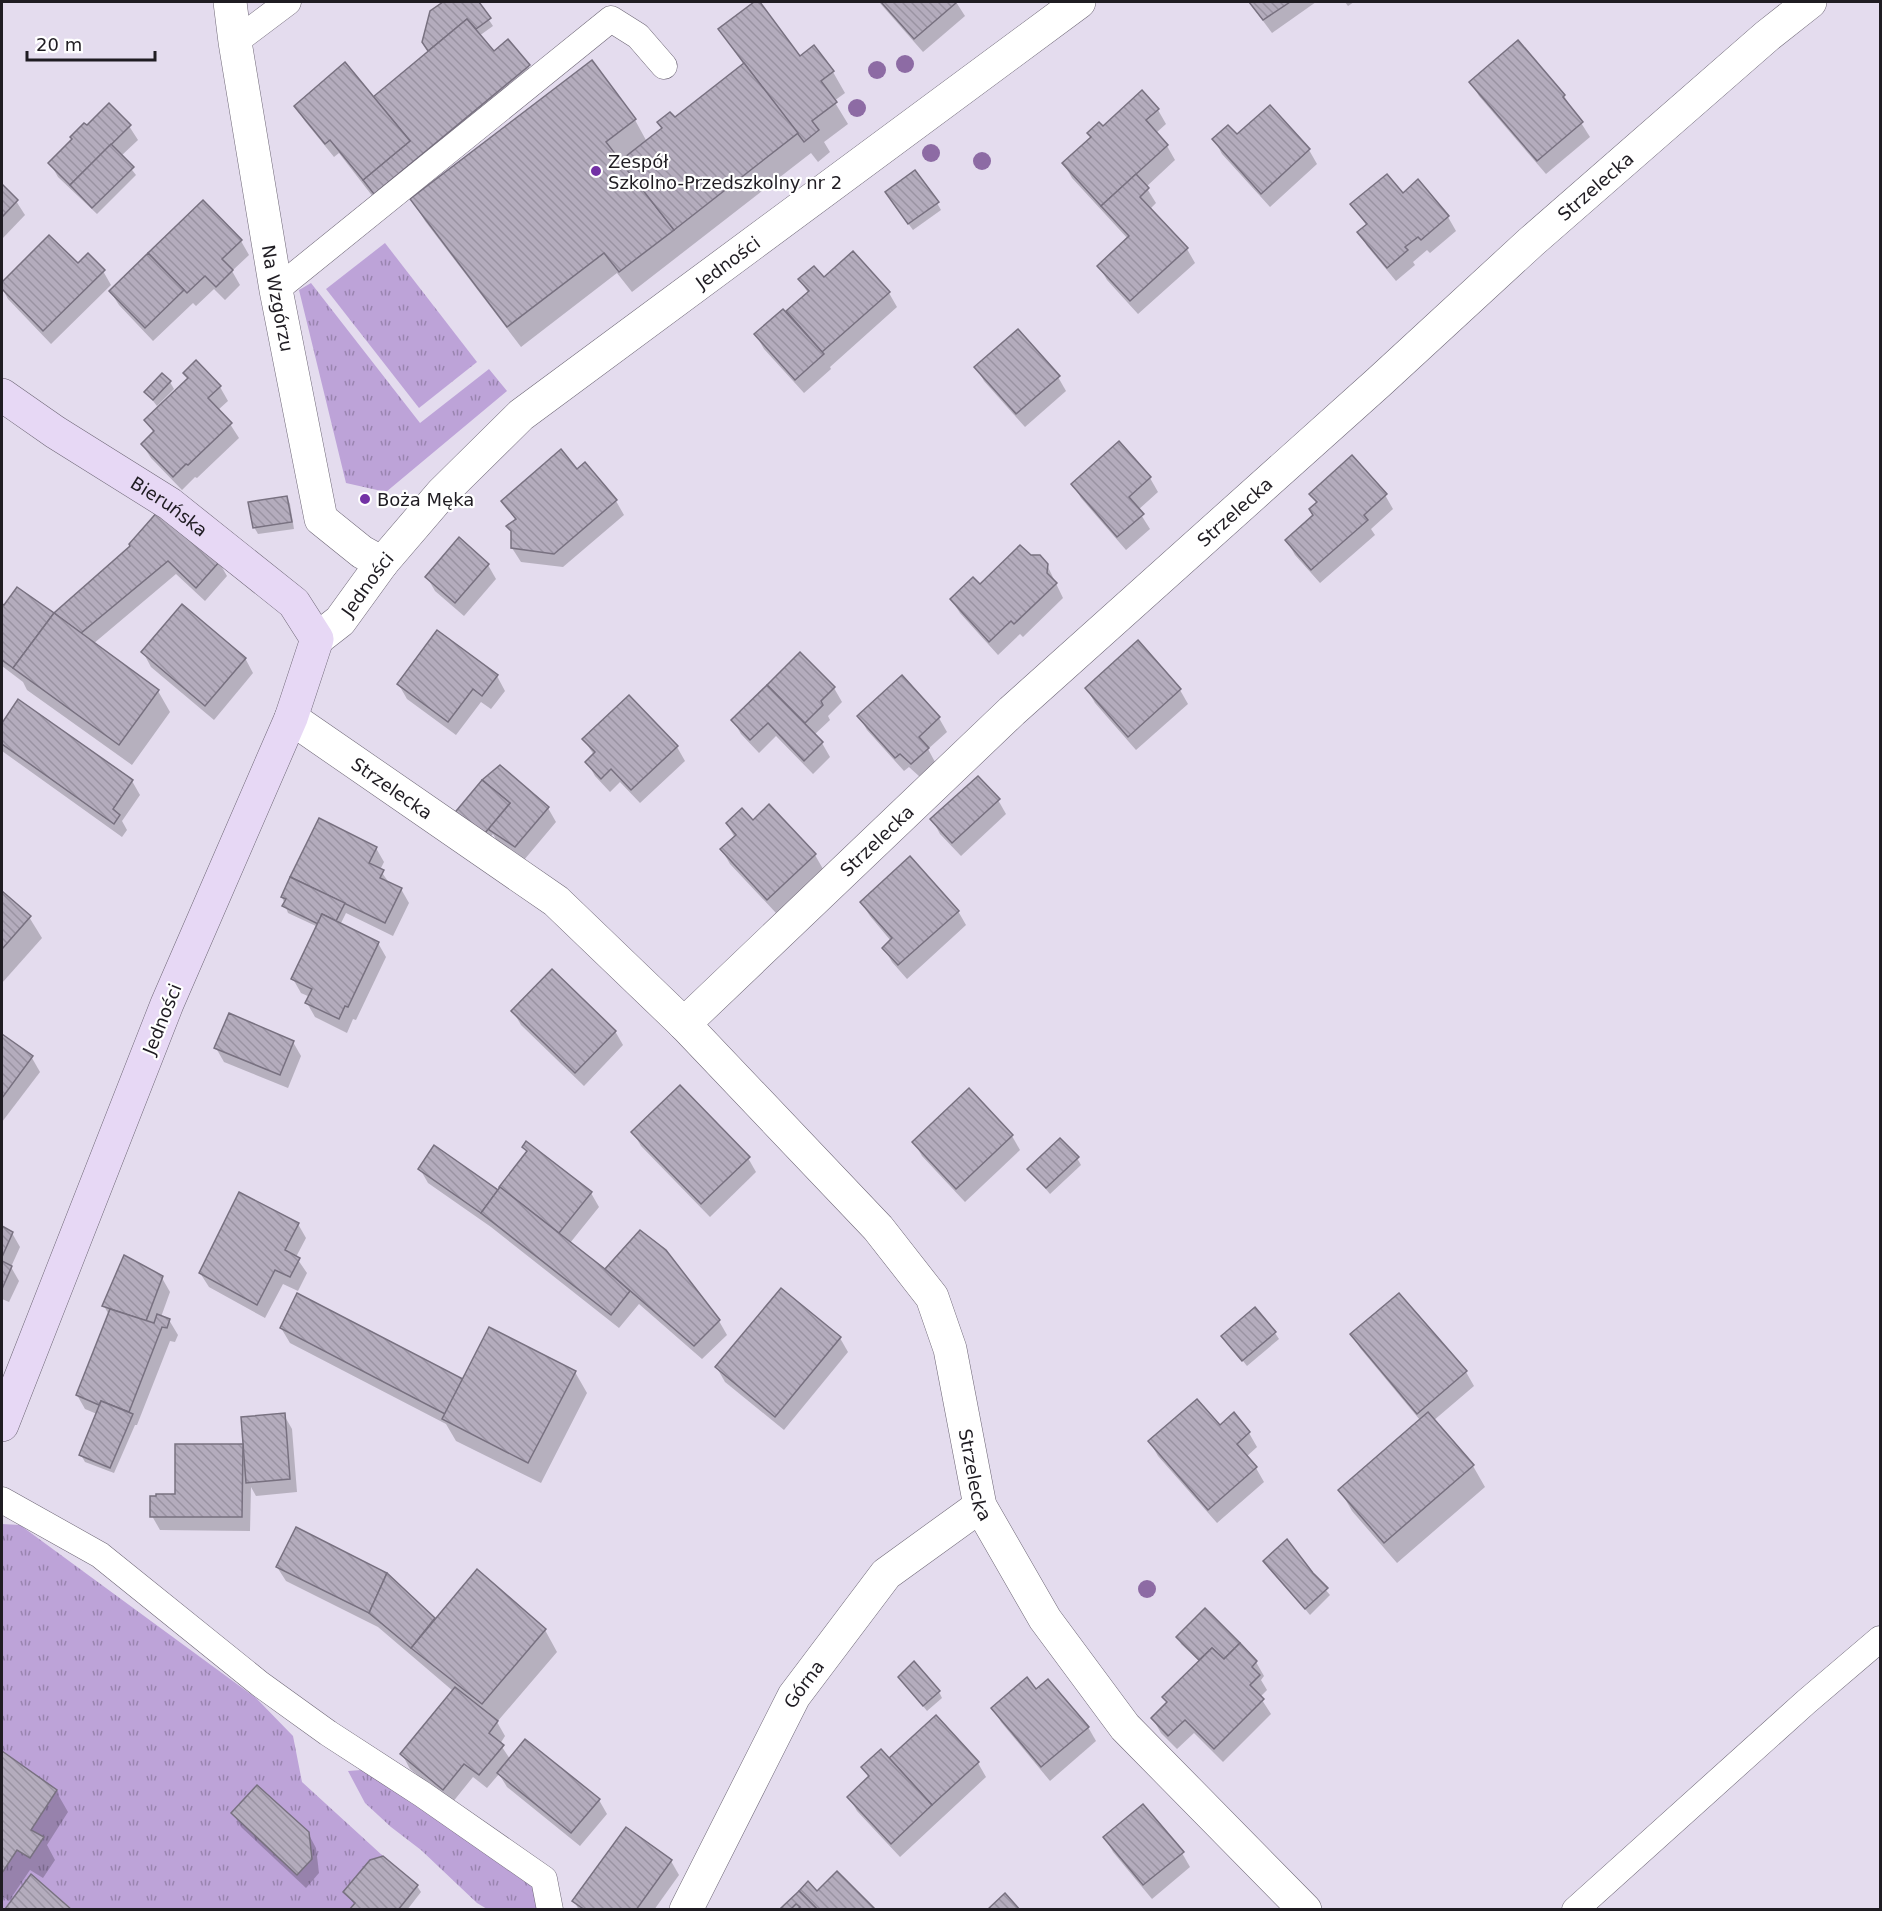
<svg xmlns="http://www.w3.org/2000/svg" width="1882" height="1911" font-family="'DejaVu Sans',sans-serif">
	<style>
		.grass { fill: url(#grass-tufts) }
		.shadow { fill: #0003 }
		.building { fill: url(#building-back-hatch); stroke: #787180; stroke-width: 1.5 }
		.lines { fill: none; stroke-linecap: round; stroke-linejoin: round }
		.lane-casing { stroke: #6d6675; stroke-width: 27 }
		.street-casing { stroke: #6d6675; stroke-width: 34 }
		.secondary-casing { stroke: #6d6675; stroke-width: 34 }
		.lane { stroke: #fff; stroke-width: 26 }
		.street { stroke: #fff; stroke-width: 33 }
		.secondary { stroke: #e7d8f5; stroke-width: 33 }
		.tree { fill: #8d6ba4 }
		.poi-dot { fill: #7331a5; stroke: #fff; stroke-width: 2 }
		.labels { text-anchor: middle; dominant-baseline: central; stroke-width: 4.5; stroke-linejoin: round; paint-order: stroke }
		.poi-label { font-size: 18px; fill: #1f1c22; stroke: #fff; text-anchor: start }
		.street-label { font-size: 18px; fill: #1f1c22; stroke: #fff }
	</style>
	<defs>
		<pattern id="grass-tufts" width="24" height="20" patternUnits="userSpaceOnUse" patternTransform="scale(1.5)"><rect width="24" height="20" fill="#bda3d8"/><path d="M3 7l-1-3M5 7V3M7 7l1-3M15 17l-1-3M17 17v-4M19 17l1-3" fill="none" stroke="#9984af"/></pattern>
		<pattern id="building-back-hatch" width="6" height="6" patternUnits="userSpaceOnUse" patternTransform="scale(1.5)"><rect width="6" height="6" fill="#b4acbd"/><path d="M-1 5l2 2M0 0l6 6M5-1l2 2" fill="none" stroke="#9a93a2"/></pattern>
	</defs>
	<rect width="100%" height="100%" fill="#e4dcee"/>
	<g class="grass">
		<path d="M385 243 477 362 419 408 326 289Z"/>
		<path d="M311 283 420 423 489 369 507 391 386 492 346 483 299 290Z"/>
		<path d="M2 1524 20 1525 256 1698 293 1736 302 1782 383 1856 370 1860 343 1892 355 1903 349 1909H72L31 1874 5 1909 2 1910Z"/>
		<path d="M361 1770 513 1863 533 1878 538 1909H487L477 1903 421 1850 391 1827 365 1803 348 1771Z"/>
	</g>
	<g class="shadow">
		<path d="M446 2H477L493 26 479 36 494 53 528 66 541 87 377 202 339 153 334 157 304 120 296 106 373 99 430 52 423 42 431 12Z"/>
		<path d="M758 2 800 58 814 47 833 72 845 93 834 101 848 124 824 142 830 152 818 162 811 153 632 292 617 273 521 347 425 221 412 200 635 120 647 142 744 65 720 29Z"/>
		<path d="M879 2H956L965 16 923 52Z"/>
		<path d="M1249 2H1316L1272 33Z"/>
		<path d="M1345 2H1354L1348 6Z"/>
		<path d="M1471 82 1564 96 1590 137 1546 174 1479 96Z"/>
		<path d="M1270 107 1309 150 1317 164 1270 207 1222 154 1214 139 1237 136Z"/>
		<path d="M1158 110 1166 124 1156 133 1167 146 1175 160 1146 187 1156 203 1150 209 1187 249 1195 263 1138 314 1107 280 1099 266 1128 239 1072 178 1064 164 1092 138 1089 134Z"/>
		<path d="M129 126 138 140 121 156 136 175 97 214 58 177 50 163Z"/>
		<path d="M1418 181 1448 217 1456 231 1430 253 1427 250 1413 262 1415 265 1396 281 1367 246 1359 232 1367 226 1352 205 1402 195Z"/>
		<path d="M2 186 16 201 25 215 2 239Z"/>
		<path d="M890 199 937 203 941 210 913 230Z"/>
		<path d="M203 202 241 241 249 255 232 271 240 285 225 300 214 289 196 306 193 303 153 341 119 305 110 291Z"/>
		<path d="M49 237 78 265 103 271 111 285 51 344 8 299 2 288V284Z"/>
		<path d="M824 279 889 293 897 307 830 367 831 369 804 393 764 349 756 335 786 313 808 293 800 280Z"/>
		<path d="M976 367 1058 377 1066 391 1025 427 984 381Z"/>
		<path d="M185 373 220 387 228 401 218 410 230 424 239 438 197 478 195 477 182 490 151 458 142 444 154 433 146 420 188 380Z"/>
		<path d="M170 382 174 389 157 406 146 392Z"/>
		<path d="M1119 443 1150 478 1158 492 1138 510 1150 529 1126 550 1081 498 1073 484Z"/>
		<path d="M577 471 616 501 624 515 563 567 521 562 512 548V533L508 527 516 521 503 501Z"/>
		<path d="M1311 494 1385 495 1393 509 1371 529 1375 535 1320 583 1295 555 1287 541 1314 516 1317 504Z"/>
		<path d="M287 497 290 504 294 529 258 534 254 527Z"/>
		<path d="M132 546 219 562 227 576 205 601 176 574 93 644 158 691 170 712 132 765 27 690 23 682 2 666V605L54 615Z"/>
		<path d="M1030 557 1047 565 1063 598 1023 637 1020 634 998 655 960 613 951 599 980 586Z"/>
		<path d="M488 565 496 579 464 616 435 591 427 577Z"/>
		<path d="M1137 643 1180 690 1188 704 1136 750 1095 703 1087 689Z"/>
		<path d="M143 652 245 658 253 673 214 720 151 667Z"/>
		<path d="M800 655 834 688 842 702 828 716 830 720 814 735 822 743 830 757 813 774 776 736 759 753 741 734 733 720Z"/>
		<path d="M497 676 505 691 491 709 481 702 456 735 407 699 399 685Z"/>
		<path d="M19 701 132 781 140 795 122 821 127 830 122 837 2 751V726Z"/>
		<path d="M859 716 939 718 947 732 928 749 935 762 920 777 909 767 904 771 867 730Z"/>
		<path d="M584 740 677 747 685 761 640 803 620 782 610 792 595 776 587 762 594 755Z"/>
		<path d="M998 800 1006 814 961 856 940 834 932 819Z"/>
		<path d="M548 808 556 822 524 860 498 843 493 834 484 845 458 823Z"/>
		<path d="M727 824 815 855 823 869 776 913 730 864 722 850 735 838Z"/>
		<path d="M376 848 384 862 380 870 390 884 401 889 409 903 393 936 346 913 340 925 378 943 386 957 356 1020 353 1019 347 1033 315 1017 307 1003 310 997 301 993 293 979 318 927 288 913 282 897Z"/>
		<path d="M2 893 29 917 42 938 2 983Z"/>
		<path d="M861 902 958 911 966 925 907 979 892 962 884 948 891 941 870 916Z"/>
		<path d="M513 1011 615 1031 623 1045 584 1086 521 1025Z"/>
		<path d="M2 1036 32 1058 40 1072 2 1122Z"/>
		<path d="M293 1042 301 1056 288 1088 224 1062 216 1048Z"/>
		<path d="M633 1132 748 1158 756 1172 710 1217 641 1146Z"/>
		<path d="M1012 1136 1020 1150 965 1202 922 1156 914 1142Z"/>
		<path d="M524 1147 591 1193 599 1207 570 1243 605 1271 640 1232 719 1321 727 1335 702 1359 639 1304 619 1328 491 1227 428 1183 420 1169 498 1192 527 1153Z"/>
		<path d="M1077 1158 1081 1165 1050 1194 1029 1169Z"/>
		<path d="M298 1224 306 1238 296 1257 307 1273 298 1291 283 1284 265 1318 209 1287 200 1273Z"/>
		<path d="M2 1228 12 1233 20 1247 11 1267 19 1281 9 1302 2 1299Z"/>
		<path d="M162 1278 170 1292 161 1317 169 1320 178 1335 175 1342 170 1341 137 1425H135L114 1473 85 1462 81 1455 97 1414 85 1409 77 1395 109 1315 104 1306Z"/>
		<path d="M281 1328 463 1381 575 1372 587 1393 541 1483 456 1441 446 1424 290 1343Z"/>
		<path d="M1275 1333 1279 1339 1247 1366 1223 1336Z"/>
		<path d="M1352 1335 1466 1372 1474 1386 1433 1421 1473 1466 1485 1487 1397 1563 1352 1511 1340 1490 1420 1420 1360 1348Z"/>
		<path d="M840 1338 848 1352 784 1430 725 1382 717 1368Z"/>
		<path d="M284 1415 292 1429 297 1492 256 1496 251 1487 250 1531 160 1530 152 1516 176 1495V1445L244 1446Z"/>
		<path d="M1220 1427 1249 1433 1257 1447 1246 1457 1256 1468 1264 1482 1217 1523 1158 1456 1150 1442Z"/>
		<path d="M1265 1561 1312 1574 1330 1595 1310 1615Z"/>
		<path d="M277 1567 434 1619 435 1622 545 1630 557 1652 497 1722 505 1736 500 1744 510 1759 599 1800 607 1814 580 1846 507 1787 499 1774 487 1788 473 1777 452 1803 410 1769 402 1754 453 1691 378 1627 286 1581Z"/>
		<path d="M1205 1610 1256 1662 1264 1676 1261 1680 1267 1690 1260 1697 1271 1714 1223 1762 1194 1733 1177 1749 1161 1733 1153 1719 1168 1704 1164 1698 1200 1662 1181 1644 1178 1637Z"/>
		<path d="M900 1677 939 1692 942 1698 927 1711Z"/>
		<path d="M1036 1691 1088 1727 1096 1741 1050 1781 1001 1722 993 1708Z"/>
		<path d="M2 1753 56 1791 68 1812 47 1845 55 1860 43 1878 30 1870 9 1901 2 1896Z"/>
		<path d="M889 1760 978 1763 986 1777 900 1857 857 1811 849 1797 869 1778 863 1767Z"/>
		<path d="M233 1813 308 1833 316 1848 319 1873 306 1888 241 1827Z"/>
		<path d="M1105 1838 1182 1853 1190 1867 1152 1899 1113 1852Z"/>
		<path d="M671 1861 679 1875 654 1910H579L574 1901Z"/>
		<path d="M808 1884 817 1893 874 1910H782Z"/>
		<path d="M417 1886 421 1892 407 1910H351L355 1905 345 1893Z"/>
	</g>
	<g class="building">
		<path d="M443 2H479L491 18 476 29 467 19 428 51 422 42 430 11Z"/>
		<path d="M754 2H760L800 56 814 45 834 71 821 81 837 102 812 121 819 130 804 142 718 29Z"/>
		<path d="M881 2H957L914 39Z"/>
		<path d="M1249 2H1290L1263 20Z"/>
		<path d="M467 19 494 51 508 39 530 65 374 194 363 180 410 141 373 97Z"/>
		<path d="M1518 40 1565 95 1563 97 1583 122 1537 161 1469 82Z"/>
		<path d="M592 60 636 119 606 142 674 230 619 272 604 253 507 327 410 199Z"/>
		<path d="M345 62 410 141 363 180 330 140 325 144 294 106Z"/>
		<path d="M744 63 798 133 674 230 620 161 662 128 657 122 670 112 675 117Z"/>
		<path d="M1142 90 1159 109 1146 120 1168 145 1101 206 1062 163 1091 137 1087 133 1099 122 1103 126Z"/>
		<path d="M109 103 131 125 70 185 48 163 72 139 70 137 84 123 87 125Z"/>
		<path d="M1270 105 1310 149 1261 194 1212 139 1228 125 1237 134Z"/>
		<path d="M111 144 134 167 92 208 70 185Z"/>
		<path d="M915 170 939 202 908 224 885 192Z"/>
		<path d="M1136 174 1149 188 1140 197 1188 248 1130 301 1097 266 1129 236 1101 206Z"/>
		<path d="M1387 174 1403 193 1418 179 1449 216 1421 240 1418 237 1405 247 1408 250 1387 268 1357 232 1367 224 1350 204Z"/>
		<path d="M2 184 18 200 2 217Z"/>
		<path d="M203 200 242 240 222 259 233 270 216 287 205 276 187 293 148 253Z"/>
		<path d="M49 235 78 263 88 253 105 270 43 331 2 289V282Z"/>
		<path d="M853 251 890 292 822 352 786 311 809 291 798 279 814 266 824 277Z"/>
		<path d="M148 253 184 290 145 328 109 291Z"/>
		<path d="M783 309 824 354 795 380 754 334Z"/>
		<path d="M1018 329 1060 376 1016 414 974 367Z"/>
		<path d="M196 360 221 386 208 398 232 423 188 465 186 464 173 477 141 444 154 431 144 420 188 378 183 373Z"/>
		<path d="M162 373 171 381 153 400 144 392Z"/>
		<path d="M1119 441 1151 477 1129 497 1144 514 1117 537 1071 484Z"/>
		<path d="M561 449 577 469 585 462 617 500 554 554 511 548V531L506 526 516 519 501 501Z"/>
		<path d="M1352 455 1387 494 1364 515 1368 520 1311 570 1285 540 1313 515 1309 509 1317 502 1309 494Z"/>
		<path d="M287 496 292 522 253 528 248 502Z"/>
		<path d="M159 510 220 561 196 588 168 561 81 633 54 613 130 546 129 544Z"/>
		<path d="M459 537 489 564 455 603 425 577Z"/>
		<path d="M1020 545 1031 555H1040L1048 564 1047 573 1057 583 1014 624 1011 621 989 642 950 599 973 577 980 584Z"/>
		<path d="M17 587 54 613 13 668 2 660V604L4 605Z"/>
		<path d="M182 604 246 658 205 706 141 652Z"/>
		<path d="M54 613 159 690 119 745 13 668Z"/>
		<path d="M437 630 498 675 482 696 473 689 448 722 397 684Z"/>
		<path d="M1138 640 1181 689 1128 737 1085 688Z"/>
		<path d="M800 652 835 687 821 701 823 705 805 723 767 685Z"/>
		<path d="M902 675 940 717 919 737 929 748 911 764 900 754 895 758 857 716Z"/>
		<path d="M767 685 823 742 804 761 768 723 750 740 731 720Z"/>
		<path d="M629 695 678 746 631 790 611 769 601 779 585 762 595 752 582 739Z"/>
		<path d="M18 699 133 780 113 809 120 815 114 824 2 744V723Z"/>
		<path d="M500 765 549 807 515 847 488 829 510 803 482 780Z"/>
		<path d="M978 776 1000 799 952 843 930 819Z"/>
		<path d="M482 780 510 803 480 839 452 816Z"/>
		<path d="M769 804 816 854 767 900 720 849 736 835 726 823 742 808 753 820Z"/>
		<path d="M319 818 377 847 369 863 384 870 380 878 402 888 385 923 290 877Z"/>
		<path d="M910 856 959 911 898 965 882 948 892 938 860 902Z"/>
		<path d="M290 877 345 903 336 921 322 914 318 924 282 906 286 899 281 897Z"/>
		<path d="M2 891 31 916 2 949Z"/>
		<path d="M322 914 379 942 348 1007 345 1006 339 1019 305 1003 312 989 291 979Z"/>
		<path d="M552 969 616 1031 575 1073 511 1011Z"/>
		<path d="M229 1013 294 1041 280 1075 214 1048Z"/>
		<path d="M2 1034 33 1056 2 1098Z"/>
		<path d="M680 1085 750 1157 701 1204 631 1132Z"/>
		<path d="M969 1088 1013 1135 956 1189 912 1142Z"/>
		<path d="M1060 1138 1079 1157 1046 1188 1027 1169Z"/>
		<path d="M526 1141 592 1192 559 1233 499 1187 527 1151 522 1147Z"/>
		<path d="M434 1145 498 1190 481 1213 418 1169Z"/>
		<path d="M500 1187 605 1269 630 1291 611 1315 481 1213Z"/>
		<path d="M239 1192 299 1223 285 1250 300 1258 290 1277 275 1270 257 1305 199 1273Z"/>
		<path d="M2 1226 13 1232 2 1257Z"/>
		<path d="M640 1230 666 1250 720 1320 694 1346 605 1269Z"/>
		<path d="M124 1255 163 1276 146 1321 102 1306Z"/>
		<path d="M2 1261 12 1266 2 1289Z"/>
		<path d="M781 1288 841 1337 775 1417 715 1367Z"/>
		<path d="M297 1293 463 1379 445 1414 280 1328Z"/>
		<path d="M1399 1293 1467 1371 1417 1414 1350 1334Z"/>
		<path d="M1255 1307 1276 1332 1242 1361 1221 1336Z"/>
		<path d="M110 1309 154 1323 157 1314 170 1319 167 1328 162 1327 129 1412 101 1401 99 1405 76 1395Z"/>
		<path d="M489 1327 576 1371 528 1463 442 1419Z"/>
		<path d="M1197 1399 1220 1425 1234 1412 1250 1432 1237 1444 1257 1467 1208 1510 1148 1441Z"/>
		<path d="M101 1401 133 1414 110 1468 79 1455Z"/>
		<path d="M1428 1412 1474 1465 1384 1543 1338 1490Z"/>
		<path d="M285 1413 290 1479 246 1483 241 1417Z"/>
		<path d="M175 1444H243L242 1517H150V1496H156V1494H175Z"/>
		<path d="M296 1527 387 1573 369 1613 276 1567Z"/>
		<path d="M1287 1539 1313 1573 1328 1588 1305 1609 1263 1561Z"/>
		<path d="M477 1569 546 1629 482 1704 411 1648Z"/>
		<path d="M387 1573 435 1618 411 1648 369 1613Z"/>
		<path d="M1205 1608 1240 1643 1224 1659 1212 1648 1199 1660 1176 1637Z"/>
		<path d="M1240 1643 1257 1661 1252 1667 1260 1675 1250 1685 1264 1699 1214 1749 1185 1720 1168 1736 1151 1718 1167 1702 1162 1697 1212 1648 1224 1659Z"/>
		<path d="M914 1661 940 1691 923 1706 898 1677Z"/>
		<path d="M1027 1677 1036 1689 1048 1679 1089 1727 1041 1767 991 1708Z"/>
		<path d="M455 1687 498 1721 489 1733 504 1745 479 1775 464 1764 443 1790 400 1754Z"/>
		<path d="M936 1715 979 1762 932 1805 889 1758Z"/>
		<path d="M525 1739 600 1799 571 1833 497 1773Z"/>
		<path d="M881 1749 932 1805 891 1844 847 1797 869 1776 861 1767Z"/>
		<path d="M2 1751 57 1790 31 1830 44 1837 30 1858 17 1850 2 1873Z"/>
		<path d="M257 1785 309 1832 312 1859 297 1875 231 1813Z"/>
		<path d="M1143 1804 1184 1852 1143 1885 1103 1837Z"/>
		<path d="M626 1827 672 1860 636 1910H585L572 1901Z"/>
		<path d="M383 1856 418 1885 398 1910H349L355 1903 343 1892 370 1860Z"/>
		<path d="M837 1871 876 1910H818L799 1891 808 1881 817 1891Z"/>
		<path d="M31 1874 72 1910 5 1909Z"/>
		<path d="M799 1891 818 1910H797L800 1907 796 1904 790 1910 780 1909Z"/>
		<path d="M1005 1893 1020 1910H987Z"/>
	</g>
	<g class="lines">
		<g class="lane-casing">
			<g id="lane">
				<path d="M235 42 288 2"/>
				<path d="M276 290 611 19 638 36 664 66"/>
				<path d="M2 1500 100 1555 260 1684 328 1733 422 1794 544 1879 550 1910"/>
				<path d="M1575 1910 1806 1702 1880 1639"/>
			</g>
		</g>
		<g class="street-casing">
			<g id="street">
				<path id="s1" d="M230 2 235 42 276 290 321 519 362 552 382 563"/>
				<path id="s2" d="M317 639 340 621 382 563 442 493 521 415 1079 2"/>
				<path id="s3" d="M291 718 556 901 684 1024 878 1228 932 1297 950 1349 980 1506 1045 1619 1125 1727 1305 1910"/>
				<path id="s4" d="M684 1024 1012 711 1379 382 1531 242 1767 36 1810 2"/>
				<path id="s5" d="M686 1910 794 1696 886 1574 980 1506"/>
			</g>
		</g>
		<g class="secondary-casing">
			<g id="secondary">
				<path id="s6" d="M2 395 55 432 170 504 294 603 317 639 291 718 167 1004 2 1425"/>
			</g>
		</g>
		<use href="#lane" class="lane"/>
		<use href="#street" class="street"/>
		<use href="#secondary" class="secondary"/>
	</g>
	<g class="tree">
		<circle cx="905" cy="64" r="9"/>
		<circle cx="877" cy="70" r="9"/>
		<circle cx="857" cy="108" r="9"/>
		<circle cx="931" cy="153" r="9"/>
		<circle cx="982" cy="161" r="9"/>
		<circle cx="1147" cy="1589" r="9"/>
	</g>
	<g class="poi-dot">
		<circle cx="596" cy="171" r="6"/>
		<circle cx="365" cy="499" r="6"/>
	</g>
	<g class="labels">
		<g class="poi-label">
			<text x="608" y="161">Zespół<tspan x="608" dy="21">Szkolno-Przedszkolny nr 2</tspan></text>
			<text x="377" y="499">Boża Męka</text>
		</g>
		<g class="street-label">
			<text stroke="none"><textPath href="#s4" startOffset="1238">Strzelecka</textPath></text>
			<text stroke="none"><textPath href="#s2" startOffset="561">Jedności</textPath></text>
			<text stroke="none"><textPath href="#s1" startOffset="300">Na Wzgórzu</textPath></text>
			<text stroke="none"><textPath href="#s6" startOffset="201">Bieruńska</textPath></text>
			<text stroke="none"><textPath href="#s4" startOffset="752">Strzelecka</textPath></text>
			<text stroke="none"><textPath href="#s2" startOffset="75">Jedności</textPath></text>
			<text stroke="none"><textPath href="#s3" startOffset="123">Strzelecka</textPath></text>
			<text stroke="none"><textPath href="#s4" startOffset="266">Strzelecka</textPath></text>
			<text transform="translate(162 1019) rotate(-68)">Jedności</text>
			<text stroke="none"><textPath href="#s3" startOffset="1052">Strzelecka</textPath></text>
			<text stroke="none"><textPath href="#s5" startOffset="255">Górna</textPath></text>
		</g>
	</g>
	<rect width="1882" height="1911" fill="none" stroke="#1f1c22" stroke-width="6"/>
	<path d="M27 51v9h128v-9" fill="none" stroke="#1f1c22" stroke-width="3"/>
	<text x="36" y="51" font-size="18" fill="#1f1c22" stroke="#ffffff" stroke-width="4.5" paint-order="stroke">20 m</text>
</svg>
